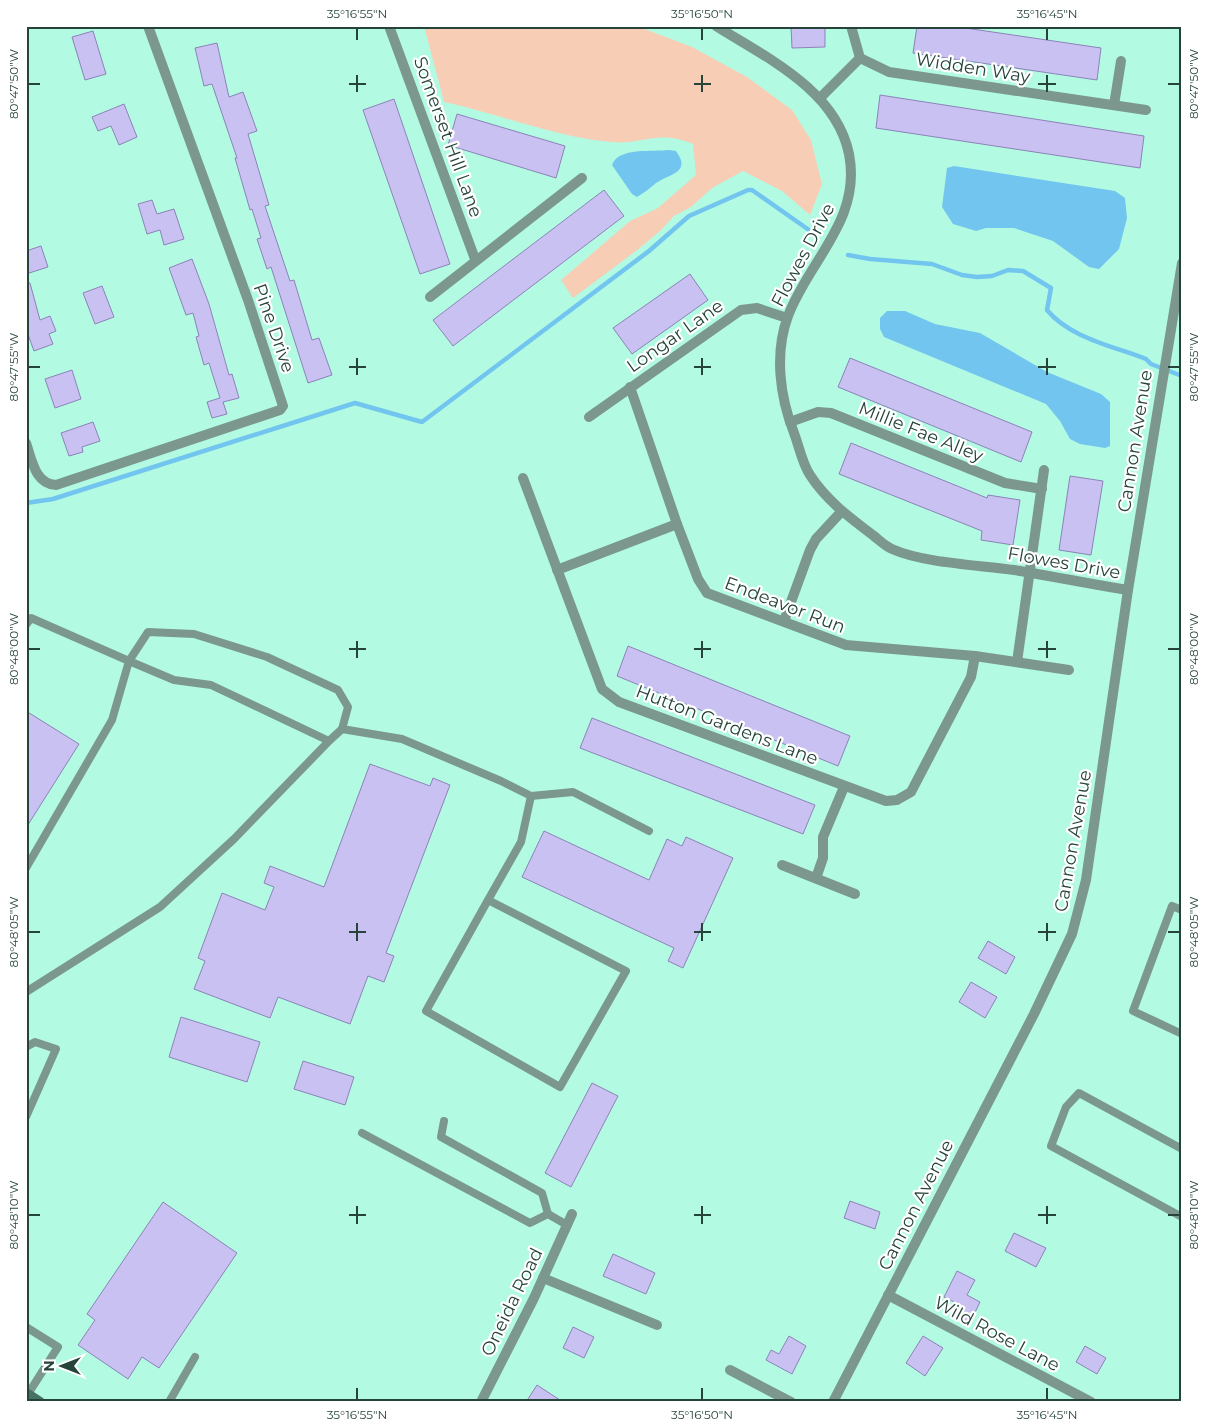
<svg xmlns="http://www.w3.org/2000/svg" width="1208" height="1428" font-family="Montserrat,sans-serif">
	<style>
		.green { fill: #f7cdb5 }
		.water { fill: #72c5ef }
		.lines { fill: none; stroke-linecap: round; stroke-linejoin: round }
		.stream { stroke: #72c5ef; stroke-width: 4.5 }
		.building { fill: #c8c1f1; stroke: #8c83b8 }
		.lane { stroke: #7c988e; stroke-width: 8 }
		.street { stroke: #7c988e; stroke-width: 10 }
		.secondary { stroke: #467263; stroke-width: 10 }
		.ticks { fill: none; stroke: #26443a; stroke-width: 2 }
		.labels { text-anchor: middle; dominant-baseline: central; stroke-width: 4.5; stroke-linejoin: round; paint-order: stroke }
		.street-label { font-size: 18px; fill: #26443a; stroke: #fff }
		.neatline { fill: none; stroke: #26443a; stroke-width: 2 }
		.ticks-label { font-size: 12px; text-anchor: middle; fill: #26443a }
	</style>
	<rect width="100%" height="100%" fill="#b2fbe2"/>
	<path class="green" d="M424 26 642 28 692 47 747 77 792 110 811 140 822 184 810 215 782 191 743 171 712 188 691 207 674 216 660 231 636 251 573 298 561 280 630 221 658 208 696 175 693 144C658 129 643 145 611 142 554 137 500 114 444 102Z"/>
	<g class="water">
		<path d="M669 150 676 151C692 173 669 174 656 183 650 188 644 193 637 197L632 194 612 165C618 147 653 152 669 150Z"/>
		<path d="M954 166 1115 191 1125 198 1127 218 1119 249 1099 269 1089 267 1053 241 1014 228H986L976 231 953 224 942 207 947 168Z"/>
		<path d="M887 311H905L935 324 980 333 1047 372 1101 394 1110 402V446L1105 448 1080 444 1070 439 1060 421 1046 404 884 337 880 329V318Z"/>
	</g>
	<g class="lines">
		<g class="stream">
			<path d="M848 255 870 259 932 264 962 275 977 277 992 276 1008 270 1023 271 1051 288 1047 310C1070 338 1113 346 1146 359L1151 364 1182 376"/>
			<path d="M26 503 53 499 355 403 422 422 649 251 689 216 748 190H752L809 230"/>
		</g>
	</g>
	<g class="building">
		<path d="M791 26H825V47L792 48Z"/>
		<path d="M917 26H952L1101 48 1097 80 913 53Z"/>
		<path d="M93 31 106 74 85 80 72 37Z"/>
		<path d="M217 43 229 97 243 92 257 131 248 134 269 205 265 206 290 281 294 280 312 340 319 338 332 375 308 383 271 267 267 269 257 239 261 238 252 209 250 210 235 158H237L212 84 204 86 195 48Z"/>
		<path d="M880 95 1144 136 1140 168 876 128Z"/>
		<path d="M394 99 450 264 420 274 363 110Z"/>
		<path d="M124 104 137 137 119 145 111 126 98 131 92 117Z"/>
		<path d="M457 114 565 146 556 178 448 145Z"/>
		<path d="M604 190 624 216 453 346 433 320Z"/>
		<path d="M152 200 157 214 174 209 184 239 164 245 160 230 147 234 138 204Z"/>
		<path d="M41 246 48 267 26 274V251Z"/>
		<path d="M192 259 209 304 229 375 232 374 239 398 223 402 227 414 212 418 207 402 220 398 209 363 204 365 196 337 199 336 193 313 186 315 169 268Z"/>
		<path d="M690 274 708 300 632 354 613 328Z"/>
		<path d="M26 283H30L40 320 50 316 56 331 49 334 53 344 34 351 26 329Z"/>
		<path d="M102 286 114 317 95 324 83 293Z"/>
		<path d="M850 358 1032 432 1021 462 838 387Z"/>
		<path d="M72 370 81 399 55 408 45 379Z"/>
		<path d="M93 422 100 441 82 447 83 452 69 456 61 433Z"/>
		<path d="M851 443 987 498 988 495 1020 500 1013 545 981 540 982 531 839 474Z"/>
		<path d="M1070 476 1103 481 1091 555 1059 550Z"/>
		<path d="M628 646 850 736 838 766 617 676Z"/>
		<path d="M26 711 79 744 26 828Z"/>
		<path d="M592 718 815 805 803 834 580 748Z"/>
		<path d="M370 764 430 786 433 778 450 785 386 953 394 956 384 982 368 976 350 1024 278 997 270 1018 194 989 205 961 198 958 222 893 265 910 274 887 264 883 270 866 324 887Z"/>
		<path d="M544 831 649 880 667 839 682 846 686 837 733 858 683 968 668 961 674 948 522 877Z"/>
		<path d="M988 941 1015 957 1006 974 978 958Z"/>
		<path d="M971 982 997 997 985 1018 959 1002Z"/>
		<path d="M181 1017 260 1042 247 1082 169 1057Z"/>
		<path d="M303 1061 354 1077 345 1105 294 1089Z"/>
		<path d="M592 1083 618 1096 571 1187 545 1173Z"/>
		<path d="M850 1201 880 1212 875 1229 844 1218Z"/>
		<path d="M163 1202 237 1253 159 1368 142 1357 128 1379 78 1345 95 1320 87 1314Z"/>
		<path d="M1014 1233 1046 1248 1036 1267 1005 1251Z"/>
		<path d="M613 1254 655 1273 646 1294 603 1276Z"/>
		<path d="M957 1271 975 1280 967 1295 980 1302 969 1325 954 1317 960 1305 944 1297Z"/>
		<path d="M573 1327 594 1337 584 1358 563 1348Z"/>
		<path d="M789 1336 806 1346 792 1374 766 1360 771 1350 779 1354Z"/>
		<path d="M923 1336 943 1348 925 1376 906 1363Z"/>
		<path d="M1085 1346 1106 1358 1097 1374 1076 1362Z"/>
		<path d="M537 1385 563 1402H526Z"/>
	</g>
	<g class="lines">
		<g class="lane">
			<path d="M26 625 31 618 129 661 112 720 26 868"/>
			<path d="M342 729 402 739 501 781 531 796 573 792 649 831"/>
			<path d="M488 900 426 1011 560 1087 626 971 488 900 521 842 531 796"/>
			<path d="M1182 910 1172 906 1133 1011 1182 1034"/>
			<path d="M26 992 160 907 234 839 329 741 211 685 174 680 129 661 148 632 194 634 267 657 338 690 348 707 342 729 329 741"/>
			<path d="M26 1047 35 1042 56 1049 26 1117"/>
			<path d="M444 1121 441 1137 542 1193 548 1214"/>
			<path d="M362 1133 530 1223 548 1214 567 1225"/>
			<path d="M1182 1149 1079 1093 1066 1107 1051 1146 1182 1217"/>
			<path d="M26 1327 58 1347 28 1394"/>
			<path d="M169 1402 195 1357"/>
		</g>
		<g class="street">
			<path d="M389 26 475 259"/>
			<path d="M716 26C767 58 836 90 849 154 862 220 809 260 788 316 774 354 780 397 794 433 799 446 802 463 810 475 826 500 850 518 874 536 879 540 885 546 892 549 923 563 979 565 1014 570 1052 576 1090 584 1128 590"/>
			<path d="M851 26 860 58 889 72 1146 110"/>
			<path d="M820 98 860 58"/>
			<path d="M1114 105 1121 61"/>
			<path d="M430 297 582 178"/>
			<path d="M630 387 677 524 698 579 707 593 846 645 975 656 1069 670"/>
			<path d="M589 417 741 310 757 308 787 318"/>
			<path d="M790 422 818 412 831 413 1005 483 1042 489"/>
			<path d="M26 443C32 460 35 484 56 485L280 410 283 406 248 300 148 26"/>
			<path d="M523 478 602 689 619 702 886 801 897 800 911 792 971 677 975 656"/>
			<path d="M557 570 677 524"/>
			<path d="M784 621 810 550 816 539 841 512"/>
			<path d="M1017 662 1044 470"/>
			<path d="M782 865 855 894"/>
			<path d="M816 878 823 858V837L844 787"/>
			<path d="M543 1278 657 1325"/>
			<path d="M888 1295 1091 1402"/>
			<path d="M730 1370 791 1402"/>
			<path d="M481 1402 534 1298 572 1214"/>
			<path d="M833 1402 1034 1014 1072 934 1086 880 1128 590 1182 263"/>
		</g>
		<path class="secondary" d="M26 1393 40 1402"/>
	</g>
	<path class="ticks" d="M357 28V40M702 28V40M1047 28V40M357 75V92M702 75V92M1047 75V92M28 84H40M349 84H366M694 84H711M1038 84H1056M1168 84H1180M357 358V375M702 358V375M1047 358V375M28 367H40M349 367H366M694 367H711M1038 367H1056M1168 367H1180M357 641V658M702 641V658M1047 641V658M28 649H40M349 649H366M694 649H711M1038 649H1056M1168 649H1180M357 923V941M702 923V941M1047 923V941M28 932H40M349 932H366M694 932H711M1038 932H1056M1168 932H1180M357 1206V1224M702 1206V1224M1047 1206V1224M28 1215H40M349 1215H366M694 1215H711M1038 1215H1056M1168 1215H1180M357 1388V1400M702 1388V1400M1047 1388V1400"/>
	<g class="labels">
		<g class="street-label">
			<text transform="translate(973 68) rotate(9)">Widden Way</text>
			<text transform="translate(448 137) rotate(70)">Somerset Hill Lane</text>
			<text transform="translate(803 255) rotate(-62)">Flowes Drive</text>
			<text transform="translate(274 328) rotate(71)">Pine Drive</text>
			<text transform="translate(675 336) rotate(-35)">Longar Lane</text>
			<text transform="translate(921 432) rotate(22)">Millie Fae Alley</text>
			<text transform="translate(1135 441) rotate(-81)">Cannon Avenue</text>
			<text transform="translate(1064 563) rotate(10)">Flowes Drive</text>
			<text transform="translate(785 605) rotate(21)">Endeavor Run</text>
			<text transform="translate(727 725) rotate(21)">Hutton Gardens Lane</text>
			<text transform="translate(1073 841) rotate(-80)">Cannon Avenue</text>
			<text transform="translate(916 1205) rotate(-63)">Cannon Avenue</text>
			<text transform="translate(512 1302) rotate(-64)">Oneida Road</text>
			<text transform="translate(997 1334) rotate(28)">Wild Rose Lane</text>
		</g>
	</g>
	<rect width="1208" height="1428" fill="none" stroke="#ffffff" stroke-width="55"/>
	<g transform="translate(62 1366) rotate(270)" stroke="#ffffff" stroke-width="4" paint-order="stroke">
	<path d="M0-4L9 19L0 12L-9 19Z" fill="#26443a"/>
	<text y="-8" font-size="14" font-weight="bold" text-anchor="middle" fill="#26443a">N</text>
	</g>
	<rect x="28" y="28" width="1152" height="1372" class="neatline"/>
	<g class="ticks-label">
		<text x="357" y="18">35°16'55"N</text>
		<text x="702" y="18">35°16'50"N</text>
		<text x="1047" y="18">35°16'45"N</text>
		<text transform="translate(1194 84) rotate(-90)" y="4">80°47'50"W</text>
		<text transform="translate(14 84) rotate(-90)" y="4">80°47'50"W</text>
		<text transform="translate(1194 367) rotate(-90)" y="4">80°47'55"W</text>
		<text transform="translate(14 367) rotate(-90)" y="4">80°47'55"W</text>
		<text transform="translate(1194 649) rotate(-90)" y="4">80°48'00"W</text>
		<text transform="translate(14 649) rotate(-90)" y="4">80°48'00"W</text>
		<text transform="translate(1194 932) rotate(-90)" y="4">80°48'05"W</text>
		<text transform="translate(14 932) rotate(-90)" y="4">80°48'05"W</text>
		<text transform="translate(1194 1215) rotate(-90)" y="4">80°48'10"W</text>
		<text transform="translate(14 1215) rotate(-90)" y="4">80°48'10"W</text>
		<text x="357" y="1419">35°16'55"N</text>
		<text x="702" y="1419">35°16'50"N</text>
		<text x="1047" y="1419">35°16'45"N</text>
	</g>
</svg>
